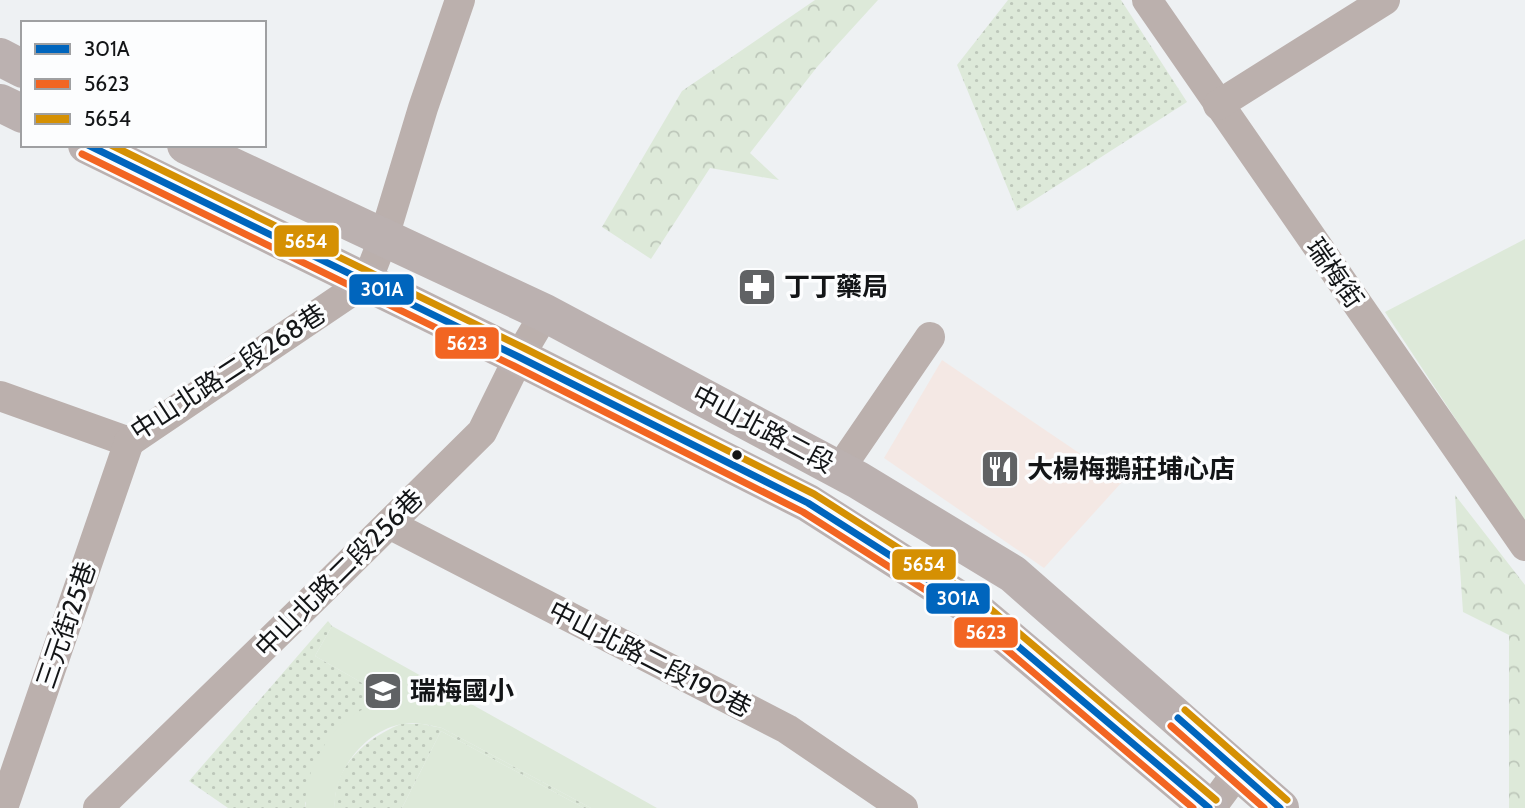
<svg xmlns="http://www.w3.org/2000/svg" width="1525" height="808" font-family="Cabin,'Noto Sans TC',sans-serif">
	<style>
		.commercial { fill: #f4e8e4 }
		.grass { fill: url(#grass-dots) }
		.forest { fill: url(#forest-crowns) }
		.park { fill: #dde9d9 }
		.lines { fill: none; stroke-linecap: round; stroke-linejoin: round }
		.minor { stroke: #bbb0ad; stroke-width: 30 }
		.primary { stroke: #bbb1b0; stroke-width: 38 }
		.bus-1-casing { stroke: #fcfdfe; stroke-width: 12 }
		.bus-2-casing { stroke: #fcfdfe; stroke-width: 12 }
		.bus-3-casing { stroke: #fcfdfe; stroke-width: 12 }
		.bus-1 { stroke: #0065bd; stroke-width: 7 }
		.bus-2 { stroke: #f26522; stroke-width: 7 }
		.bus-3 { stroke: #d59003; stroke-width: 7 }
		.bus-dot { fill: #131517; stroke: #fcfdfe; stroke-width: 2.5 }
		.labels { text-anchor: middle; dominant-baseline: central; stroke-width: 7; stroke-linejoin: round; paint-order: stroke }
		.street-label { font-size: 26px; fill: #131517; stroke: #fcfdfe }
		.poi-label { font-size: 26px; font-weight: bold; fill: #131517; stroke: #fcfdfe; text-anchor: start }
		.line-badge { stroke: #fcfdfe; stroke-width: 2.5 }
		.badge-label { font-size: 19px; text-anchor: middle; font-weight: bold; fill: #fff }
	</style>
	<defs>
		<pattern id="grass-dots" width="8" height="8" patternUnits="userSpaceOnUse" patternTransform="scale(1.75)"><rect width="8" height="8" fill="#dde9d9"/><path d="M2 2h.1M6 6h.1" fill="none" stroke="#bdc7ba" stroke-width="1.8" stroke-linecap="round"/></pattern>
		<pattern id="forest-crowns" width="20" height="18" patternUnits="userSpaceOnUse" patternTransform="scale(1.75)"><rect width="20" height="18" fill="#dde9d9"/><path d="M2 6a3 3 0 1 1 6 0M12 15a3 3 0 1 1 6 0" fill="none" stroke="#bdc7ba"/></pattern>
	</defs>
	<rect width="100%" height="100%" fill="#eef1f3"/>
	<path class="commercial" d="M942 360 1122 482 1044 568 884 458Z"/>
	<g class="grass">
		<path d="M1008 0H1121L1187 102 1017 211 957 65Z"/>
		<path d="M328 621 332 626 315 656 396 702 370 706 305 803 306 808H228L189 781Z"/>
		<path d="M401 724H422L442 728 591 808H584L441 731 402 808H335C332 767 366 738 401 724Z"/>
	</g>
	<g class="forest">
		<path d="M815 0H878L817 67 750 153 779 180 710 168 651 259 602 227 682 91Z"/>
		<path d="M1455 495 1525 585V808H1509V635L1463 612Z"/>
	</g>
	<g class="park">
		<path d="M1525 239V524L1385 312Z"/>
		<path d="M332 626 657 808H591L442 728C429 725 417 722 404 724 367 728 332 772 335 808H306C302 773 329 729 358 712 369 705 382 704 394 701L315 656Z"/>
		<path d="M441 731 584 808H402Z"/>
	</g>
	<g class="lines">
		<g class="minor">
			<path d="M1147 0 1525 546"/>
			<path d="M1218 105 1385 0"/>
			<path d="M0 396 129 442"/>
			<path d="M129 442 367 281 384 237 423 108 460 0"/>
			<path d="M839 470 930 337"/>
			<path d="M389 524 787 729 903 808"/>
			<path d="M3 808 129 442"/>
			<path d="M98 808 314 598 482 432 519 357 545 313"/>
			<path d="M1211 808 1239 770"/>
		</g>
		<g class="primary">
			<path d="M0 57 23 69"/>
			<path d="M0 103 23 114"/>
			<path d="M87 145 519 357 808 503 974 609 1209 808"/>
			<path d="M186 145 545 313 858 480 1013 574 1280 808"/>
		</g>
		<g class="bus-1-casing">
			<g id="bus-1">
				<path d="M88 145 519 357 808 503 974 609 1209 808"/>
				<path d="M1178 718 1280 808"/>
			</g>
		</g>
		<g class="bus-2-casing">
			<g id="bus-2">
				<path d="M82 154 514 366 803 512 968 617 1193 808"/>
				<path d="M1171 726 1264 808"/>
			</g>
		</g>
		<g class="bus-3-casing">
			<g id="bus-3">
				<path d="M111 145 524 348 814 494 981 601 1216 800"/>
				<path d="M1185 710 1287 800"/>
			</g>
		</g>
		<use href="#bus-1" class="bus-1"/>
		<use href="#bus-2" class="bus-2"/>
		<use href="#bus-3" class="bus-3"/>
	</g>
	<defs>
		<g id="pharmacy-square" transform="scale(2.0125)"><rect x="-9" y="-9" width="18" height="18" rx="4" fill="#606264" stroke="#fcfdfe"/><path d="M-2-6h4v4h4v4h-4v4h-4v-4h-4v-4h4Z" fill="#fff"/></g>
		<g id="restaurant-square" transform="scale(2.0125)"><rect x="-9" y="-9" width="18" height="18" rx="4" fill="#606264" stroke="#fcfdfe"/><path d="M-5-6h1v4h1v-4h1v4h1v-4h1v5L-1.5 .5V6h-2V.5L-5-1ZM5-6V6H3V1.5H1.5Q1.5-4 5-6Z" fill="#fff"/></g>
		<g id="school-square" transform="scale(2.0125)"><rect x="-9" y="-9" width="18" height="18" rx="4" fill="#606264" stroke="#fcfdfe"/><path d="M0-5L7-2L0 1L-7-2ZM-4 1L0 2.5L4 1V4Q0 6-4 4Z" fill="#fff"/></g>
	</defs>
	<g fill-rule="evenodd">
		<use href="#pharmacy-square" x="757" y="287"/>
		<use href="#restaurant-square" x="1000" y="469"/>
		<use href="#school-square" x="383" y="691"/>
	</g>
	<circle class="bus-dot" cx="737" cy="455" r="6"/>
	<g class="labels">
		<g class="street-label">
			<text transform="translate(1335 273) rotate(55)">瑞梅街</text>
			<text transform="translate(228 372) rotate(-33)">中山北路二段268巷</text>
			<text transform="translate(763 429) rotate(28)">中山北路二段</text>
			<text transform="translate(339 573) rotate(-45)">中山北路二段256巷</text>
			<text transform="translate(66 625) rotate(-71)">三元街25巷</text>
			<text transform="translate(650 659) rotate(27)">中山北路二段190巷</text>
		</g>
		<g class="poi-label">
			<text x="784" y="287">丁丁藥局</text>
			<text x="1027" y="469">大楊梅鵝莊埔心店</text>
			<text x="410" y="691">瑞梅國小</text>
		</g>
	</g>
	<g class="line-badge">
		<rect x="273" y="224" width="67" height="34" rx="7" fill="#d59003"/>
		<rect x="348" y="273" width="67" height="33" rx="7" fill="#0065bd"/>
		<rect x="434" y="326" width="66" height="34" rx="7" fill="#f26522"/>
		<rect x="891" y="548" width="66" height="33" rx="7" fill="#d59003"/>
		<rect x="925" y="582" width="66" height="33" rx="7" fill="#0065bd"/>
		<rect x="953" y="616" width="66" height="33" rx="7" fill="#f26522"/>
	</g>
	<g class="badge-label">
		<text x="306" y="248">5654</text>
		<text x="382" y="296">301A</text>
		<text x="467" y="350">5623</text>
		<text x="924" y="571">5654</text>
		<text x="958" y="605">301A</text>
		<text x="986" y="639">5623</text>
	</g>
	<rect x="21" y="21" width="245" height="126" fill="#fcfdfe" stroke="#9fa0a2" stroke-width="2"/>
	<rect x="35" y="44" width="35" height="10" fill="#0065bd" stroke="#9fa0a2" stroke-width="2"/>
	<text x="84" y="56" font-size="21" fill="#131517">301A</text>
	<rect x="35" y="79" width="35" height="10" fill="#f26522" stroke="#9fa0a2" stroke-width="2"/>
	<text x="84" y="91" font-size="21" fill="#131517">5623</text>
	<rect x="35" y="114" width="35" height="10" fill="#d59003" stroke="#9fa0a2" stroke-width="2"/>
	<text x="84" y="126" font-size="21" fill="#131517">5654</text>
</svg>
